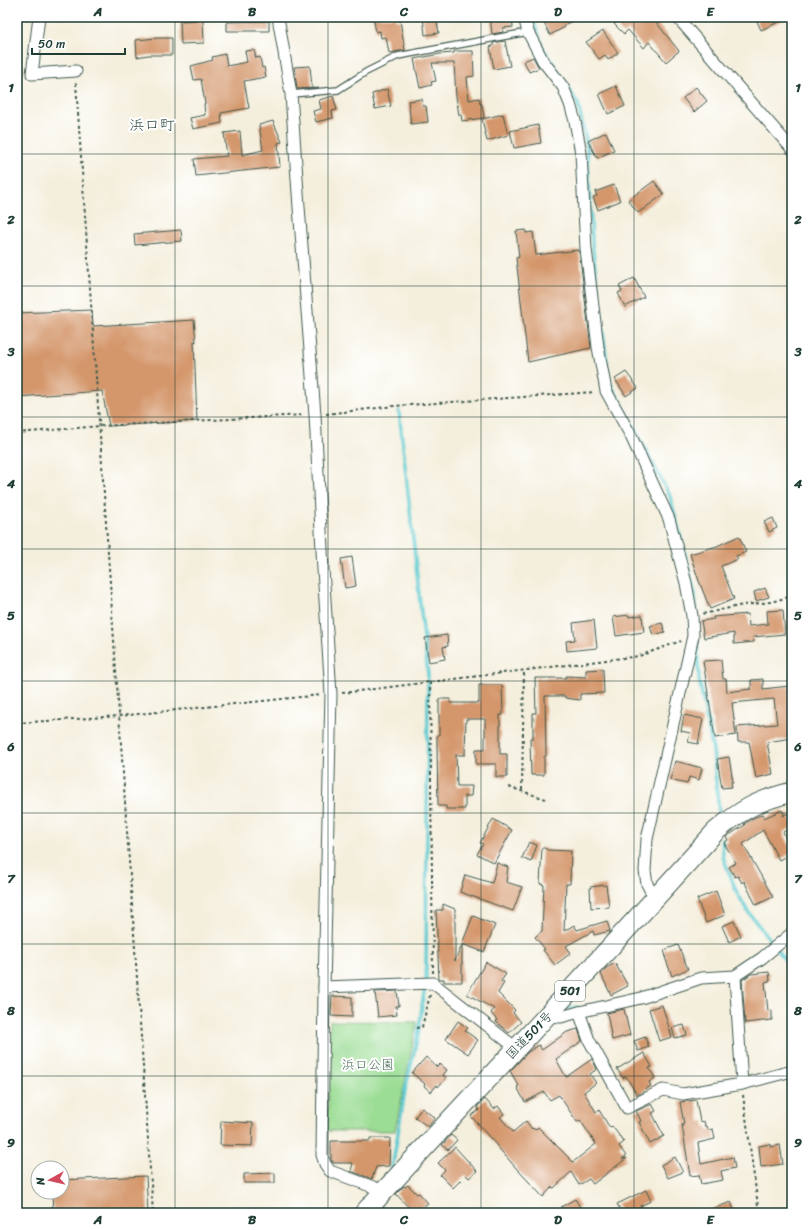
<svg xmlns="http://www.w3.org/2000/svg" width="809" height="1230" font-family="Sriracha,'Klee One',sans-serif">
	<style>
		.green { fill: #9bdd94; stroke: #5d8d64 }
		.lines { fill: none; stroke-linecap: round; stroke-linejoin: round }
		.stream { stroke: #5dcbd1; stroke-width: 3.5 }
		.building { fill: #d4976c }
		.service-casing { stroke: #3f584d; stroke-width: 8 }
		.minor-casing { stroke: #3f584d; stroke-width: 13 }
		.trunk-casing { stroke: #3f584d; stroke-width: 21 }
		.path { stroke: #3f584d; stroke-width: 2; stroke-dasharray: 3 3; stroke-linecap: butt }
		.service { stroke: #fff; stroke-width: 5.5 }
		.minor { stroke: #fff; stroke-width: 11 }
		.trunk { stroke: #fff; stroke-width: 19 }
		.grid { fill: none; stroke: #1f3d34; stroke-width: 1; stroke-opacity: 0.55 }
		.labels { text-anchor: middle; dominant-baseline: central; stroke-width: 4; stroke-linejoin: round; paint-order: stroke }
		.shield { fill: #fff; stroke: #627771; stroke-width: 1 }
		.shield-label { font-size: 12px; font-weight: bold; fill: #1f3d34 }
		.street-label { font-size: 13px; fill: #1f3d34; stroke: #fff }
		.park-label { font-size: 13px; fill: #3e654c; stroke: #fff }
		.quarter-label { font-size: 15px; fill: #1f3d34; stroke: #fff }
		.neatline { fill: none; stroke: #1f3d34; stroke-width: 1.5 }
		.grid-label { font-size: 13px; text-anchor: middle; font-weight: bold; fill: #1f3d34 }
	</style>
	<rect width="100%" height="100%" fill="#fff"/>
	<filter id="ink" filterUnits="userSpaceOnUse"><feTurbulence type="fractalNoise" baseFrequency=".025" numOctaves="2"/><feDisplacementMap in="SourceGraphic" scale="8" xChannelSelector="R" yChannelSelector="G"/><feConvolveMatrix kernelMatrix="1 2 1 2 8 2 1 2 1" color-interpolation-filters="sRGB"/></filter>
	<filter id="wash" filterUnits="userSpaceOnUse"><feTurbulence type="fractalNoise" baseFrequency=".012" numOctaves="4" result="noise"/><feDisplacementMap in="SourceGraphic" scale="16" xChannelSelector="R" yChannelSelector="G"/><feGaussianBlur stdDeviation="0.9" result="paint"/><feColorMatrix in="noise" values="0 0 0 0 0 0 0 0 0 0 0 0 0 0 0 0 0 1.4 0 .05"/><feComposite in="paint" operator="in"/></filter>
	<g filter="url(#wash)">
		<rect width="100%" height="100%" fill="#f4efdd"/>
		<path class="green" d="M330 1021 417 1022 395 1131H327Z"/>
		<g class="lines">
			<g class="stream">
				<path d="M532 17 543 48 561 77"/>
				<path d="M569 89 578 104 587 145 592 242 609 381 670 496 695 594 696 610"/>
				<path d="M697 638 699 680 713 750 719 813"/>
				<path d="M722 839 723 857 737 893 749 913 773 944 779 953 792 968"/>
				<path d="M568 1009 577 1007"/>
				<path d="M392 1169 405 1091 418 1035 426 978 428 675 399 411"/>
				<path d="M379 1213 382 1207"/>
			</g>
		</g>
		<g id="blocks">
			<g class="building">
				<path d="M373 17H395L396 20H400L405 50 389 53 386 37 381 38 380 31 376 32Z"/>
				<path d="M423 17H436L439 33 425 35Z"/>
				<path d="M490 17H512L513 27 503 28V32L492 34Z"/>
				<path d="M551 17H579L564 25 565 27 550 35 543 21Z"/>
				<path d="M616 17H652L679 51 666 62 649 42 644 48 628 30 624 34 614 24 619 21Z"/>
				<path d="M755 17H790L761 30Z"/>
				<path d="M203 20 204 43 181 44 180 21Z"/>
				<path d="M269 21V31H227V22Z"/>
				<path d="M603 31 618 53 608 60 605 55 599 59 586 42Z"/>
				<path d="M157 38H172V55H148L137 57 136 40Z"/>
				<path d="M505 41 510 66 494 69 490 47 493 46V43Z"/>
				<path d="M254 50 256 58 260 57 262 68 264 67 266 77 244 81 249 108 221 113 222 123 193 129 190 118 205 115 204 104H205L201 79 194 80 191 66 213 60 212 57 225 54 227 66 247 62 245 51Z"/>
				<path d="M454 51H473L474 76 467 77 469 100 479 98 480 104H482L484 118 462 121 461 115H459L456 96 454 63H432L436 81 431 82 432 85 420 88 414 59 440 54 454 53Z"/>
				<path d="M533 57 539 68 529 72 524 61Z"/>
				<path d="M310 66 312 87 314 88 297 89 294 67Z"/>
				<path d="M616 86 625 106 608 114 599 94Z"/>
				<path d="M696 87 707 101 694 112 683 98Z"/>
				<path d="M387 89 391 106 375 109 372 94Z"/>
				<path d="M333 96 337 110 332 111 333 118 316 122 313 111 321 109 319 100Z"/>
				<path d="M422 99 423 106H426L428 122 411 124 408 101Z"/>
				<path d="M503 114 508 135 487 141 482 119Z"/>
				<path d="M273 121 282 142 278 143 280 167 196 176 194 159 227 156 224 133 240 131 242 155 263 150 259 125Z"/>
				<path d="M538 125 541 143 514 148 510 131Z"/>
				<path d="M606 132 614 150 597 158 588 141Z"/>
				<path d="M654 181 664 194 638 213 628 200Z"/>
				<path d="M614 185 620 201 598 210 593 197 597 196 595 192Z"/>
				<path d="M181 230 182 241 135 245 134 234Z"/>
				<path d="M526 230V233L533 232 536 255 579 250 591 348 528 362 516 258 519 257 516 231Z"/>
				<path d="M634 278 644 297 625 307 618 293 622 291 619 286Z"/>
				<path d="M92 310 93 326 194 320 196 342 194 341 197 421 109 426 102 391 17 397V313Z"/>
				<path d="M626 372 638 388 626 396 615 379Z"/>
				<path d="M773 518 777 528 769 532 764 522Z"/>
				<path d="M739 536 746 552 736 556 738 559 721 566 734 599 710 609 699 581 690 554 717 546Z"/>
				<path d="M352 557 356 586 345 588 341 559Z"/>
				<path d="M765 588 769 597 756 601 754 592Z"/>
				<path d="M783 610 785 634 753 637 754 642 734 644V633L704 638 701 621 714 619 713 617 748 614 749 626 768 624 767 611Z"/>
				<path d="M629 615V617L642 615 644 632 616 636 613 617Z"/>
				<path d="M594 620 597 648 567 651 566 641 575 640 573 623Z"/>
				<path d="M662 623 665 632 653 635 650 626Z"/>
				<path d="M447 635 448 646 443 647 445 659 429 662 425 638Z"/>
				<path d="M721 660 723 679H726L727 692 751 689V680L763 679V689L789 686 792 707V738L767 742 773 774 756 778 749 742H738L737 727 777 724 774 699 732 703 736 735 715 738 703 661Z"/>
				<path d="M603 669 604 693 580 694V700L565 698V696H545L546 756 544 757V775H531L530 738H533V713H536L535 678H566V676L586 677V670Z"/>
				<path d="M479 685H502L503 715H500V754H507V777H496V764H476V749H485V719H466L465 755H456L457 786H472L471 796H465V809H446V806H438L437 746V735H439V699H450V703H479Z"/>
				<path d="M684 715 703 719 698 744 688 742 690 733 681 731Z"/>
				<path d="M729 757 733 782H731L732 787 722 788 717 759Z"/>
				<path d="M675 761 702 768 699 780 689 777 687 784 670 780Z"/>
				<path d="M782 810 784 814 783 816 788 813 792 823V828L783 832 792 850V853L779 860 763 830 743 844 773 897 756 905 744 881 742 883 738 876 735 877 729 867 736 863 724 843 728 840 726 837 745 825 744 824 753 818 763 814 764 818Z"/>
				<path d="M493 819 512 830 494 863 477 854 483 844 480 843Z"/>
				<path d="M529 842 537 845 531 862 522 858Z"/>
				<path d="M542 847 548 850 571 851 570 884H566L564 931 574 925 577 930 607 921 610 931 594 935 593 931 566 946 571 953 555 965 543 950 545 949 535 937 542 931 544 885 540 884Z"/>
				<path d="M497 863 508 867 506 882 522 887 513 911 460 892 465 875 492 883Z"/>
				<path d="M606 885 609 907 591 908 590 887Z"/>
				<path d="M716 891 725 915 706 923 697 899Z"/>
				<path d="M443 904 455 909V961L462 945V982H444V979H439L436 910H443Z"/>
				<path d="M473 916 495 925 484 952 462 944Z"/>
				<path d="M734 921 741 936 729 942 722 926Z"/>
				<path d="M678 945 688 969 672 976 665 957H666L664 950Z"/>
				<path d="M486 962 506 974 501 981 504 983 498 993 515 1010 513 1013 521 1022 509 1033 496 1022 497 1020 491 1013 494 1009 467 994Z"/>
				<path d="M615 963 628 986 611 995 601 974 606 968Z"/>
				<path d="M769 972 770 981 765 982 768 1011 772 1010V1020L745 1023 742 980 751 974Z"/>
				<path d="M397 991 399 1006H396L397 1015 378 1017 375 992Z"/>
				<path d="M332 996 352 997V1017L331 1016Z"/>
				<path d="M662 1005 672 1037 659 1041 649 1009Z"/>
				<path d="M624 1009 630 1035 612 1040 607 1013Z"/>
				<path d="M458 1021 468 1028 465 1031 478 1040 468 1054 446 1039Z"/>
				<path d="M684 1025 687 1035 675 1038 672 1028Z"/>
				<path d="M578 1029 582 1041 556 1059 566 1077 592 1059 597 1069 590 1074 596 1083 584 1092 596 1112 599 1110 610 1128 612 1126 624 1142 619 1146 626 1156 622 1159 627 1158 593 1184 589 1179 579 1185 571 1172 554 1188 552 1187 543 1197 516 1168 471 1116 479 1110 477 1107 485 1099 494 1109 498 1106 504 1114 500 1117 513 1132 526 1121 532 1129 533 1128 535 1130 538 1127 573 1162 596 1144 580 1120 577 1122 559 1095 550 1100 544 1092 525 1102 517 1087 519 1086 510 1071 528 1052 539 1045 542 1050 567 1032Z"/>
				<path d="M645 1037 649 1047 638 1051 634 1041Z"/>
				<path d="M644 1053 652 1067 649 1068 655 1078 649 1082 651 1086 644 1090 645 1091 637 1095 626 1076 623 1078 617 1069Z"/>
				<path d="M426 1057 437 1067 440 1064 447 1070 443 1075 446 1078 438 1087 437 1085 431 1092 424 1086 425 1084 412 1073Z"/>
				<path d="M696 1100 700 1122 704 1121 705 1126H707L708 1130 713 1129 715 1139 698 1143 701 1164 733 1157 735 1168 721 1171 723 1180 701 1184 699 1175 690 1176 682 1125 684 1124 680 1102Z"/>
				<path d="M652 1104 656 1111 652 1113 664 1136 650 1144 639 1122 641 1121 636 1111Z"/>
				<path d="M422 1108 435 1118 428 1127 415 1117Z"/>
				<path d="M221 1121 253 1123 252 1146 220 1145Z"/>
				<path d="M451 1135 457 1140 448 1150 442 1145Z"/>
				<path d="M370 1138H390L389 1166 376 1167 372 1179 351 1171 353 1163H333V1161H331V1141H370Z"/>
				<path d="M770 1144V1147L780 1145 783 1164 761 1167 759 1146Z"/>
				<path d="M455 1147 477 1171 469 1178 466 1175 453 1188 440 1175 445 1170 438 1163Z"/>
				<path d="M675 1157 683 1172 668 1178 661 1165Z"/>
				<path d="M275 1173V1183H244V1174Z"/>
				<path d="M146 1176 148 1213H53L52 1192H62V1180Z"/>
				<path d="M408 1185 417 1194 419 1193 428 1203 416 1213H414L396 1194 404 1186 405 1187Z"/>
				<path d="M646 1190 651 1201 640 1206 643 1213H622L617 1204Z"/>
				<path d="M575 1199 580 1207 571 1213H565L561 1207Z"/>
				<path d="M731 1202 735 1213H704V1212Z"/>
			</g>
		</g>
	</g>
	<g filter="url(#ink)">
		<use href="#blocks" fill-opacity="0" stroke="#3f584d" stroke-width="1"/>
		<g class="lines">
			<g class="service-casing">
				<path id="service" d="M291 94 338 90 366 72 398 56 528 32"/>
			</g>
			<g class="minor-casing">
				<g id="minor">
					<path d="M39 17 32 74 76 71"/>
					<path d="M278 17 291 94 299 207 315 415 323 569 331 694 324 987 322 1155 325 1164 330 1171 384 1191"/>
					<path d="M524 17 528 32 543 61 563 87 570 104 575 121 581 153 586 249 598 347 606 391 630 434 669 519 686 583 692 616 693 636 647 839 645 871 647 884 655 899"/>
					<path d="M677 17 792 149"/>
					<path d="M324 987 433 983 516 1048"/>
					<path d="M579 1012 641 998 701 978 735 976"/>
					<path d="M548 1016 561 1017 579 1012 589 1040 627 1108 663 1090 683 1094 742 1084 792 1071"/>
					<path d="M742 1084 735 976 762 958 792 933"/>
				</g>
			</g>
			<g class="trunk-casing">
				<path id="trunk" d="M364 1213C480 1086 600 961 715 832 742 809 757 801 792 792"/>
			</g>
			<g class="path">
				<path d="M76 83 153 1213"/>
				<path d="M326 414 394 406 595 392"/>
				<path d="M17 433 100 426 304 415"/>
				<path d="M703 614 743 605 771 602 792 596"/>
				<path d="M430 682 433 973"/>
				<path d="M342 693 639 656 681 641"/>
				<path d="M17 723 119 716 320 695"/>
				<path d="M509 787 546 799"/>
				<path d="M522 790 524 670"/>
				<path d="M416 1028 422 1027 430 995"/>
				<path d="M743 1095 759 1213"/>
			</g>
			<use href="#service" class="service"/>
			<use href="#minor" class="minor"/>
			<use href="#trunk" class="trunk"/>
		</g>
	</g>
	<path class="grid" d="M175 17V1213M328 17V1213M481 17V1213M634 17V1213M17 154H792M17 286H792M17 417H792M17 549H792M17 681H792M17 813H792M17 944H792M17 1076H792"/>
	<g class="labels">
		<rect class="shield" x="555" y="981" width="30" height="20" rx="3"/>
		<g class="shield-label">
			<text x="570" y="991">501</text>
		</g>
		<g class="street-label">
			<text transform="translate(529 1035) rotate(-46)">国道501号</text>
		</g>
		<g class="park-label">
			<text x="368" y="1064">浜口公園</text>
		</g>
		<g class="quarter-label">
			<text x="152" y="125">浜口町</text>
		</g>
	</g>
	<rect width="809" height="1230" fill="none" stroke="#fff" stroke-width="44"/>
	<g transform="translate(50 1180) rotate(262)"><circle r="19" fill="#ffffff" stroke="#a5b1ae"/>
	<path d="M0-3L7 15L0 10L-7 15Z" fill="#d1495b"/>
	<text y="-6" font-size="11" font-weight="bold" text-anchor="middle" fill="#1f3d34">N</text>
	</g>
	<path d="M32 48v6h93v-6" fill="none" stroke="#1f3d34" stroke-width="2"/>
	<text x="38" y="48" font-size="12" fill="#1f3d34" stroke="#ffffff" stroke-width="3" paint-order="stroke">50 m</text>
	<rect x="22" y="22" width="765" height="1186" class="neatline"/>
	<g class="grid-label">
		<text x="98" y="16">A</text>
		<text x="252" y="16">B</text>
		<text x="404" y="16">C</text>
		<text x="558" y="16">D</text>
		<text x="710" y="16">E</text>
		<text x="11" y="92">1</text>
		<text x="798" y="92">1</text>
		<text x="11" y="224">2</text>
		<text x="798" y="224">2</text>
		<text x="11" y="356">3</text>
		<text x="798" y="356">3</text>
		<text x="11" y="488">4</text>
		<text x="798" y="488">4</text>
		<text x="11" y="620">5</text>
		<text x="798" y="620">5</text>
		<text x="11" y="751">6</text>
		<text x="798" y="751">6</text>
		<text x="11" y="883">7</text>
		<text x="798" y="883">7</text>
		<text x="11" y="1015">8</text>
		<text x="798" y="1015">8</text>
		<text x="11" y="1147">9</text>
		<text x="798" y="1147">9</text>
		<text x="98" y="1224">A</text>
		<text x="252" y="1224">B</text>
		<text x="404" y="1224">C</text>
		<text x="558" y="1224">D</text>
		<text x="710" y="1224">E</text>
	</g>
</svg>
